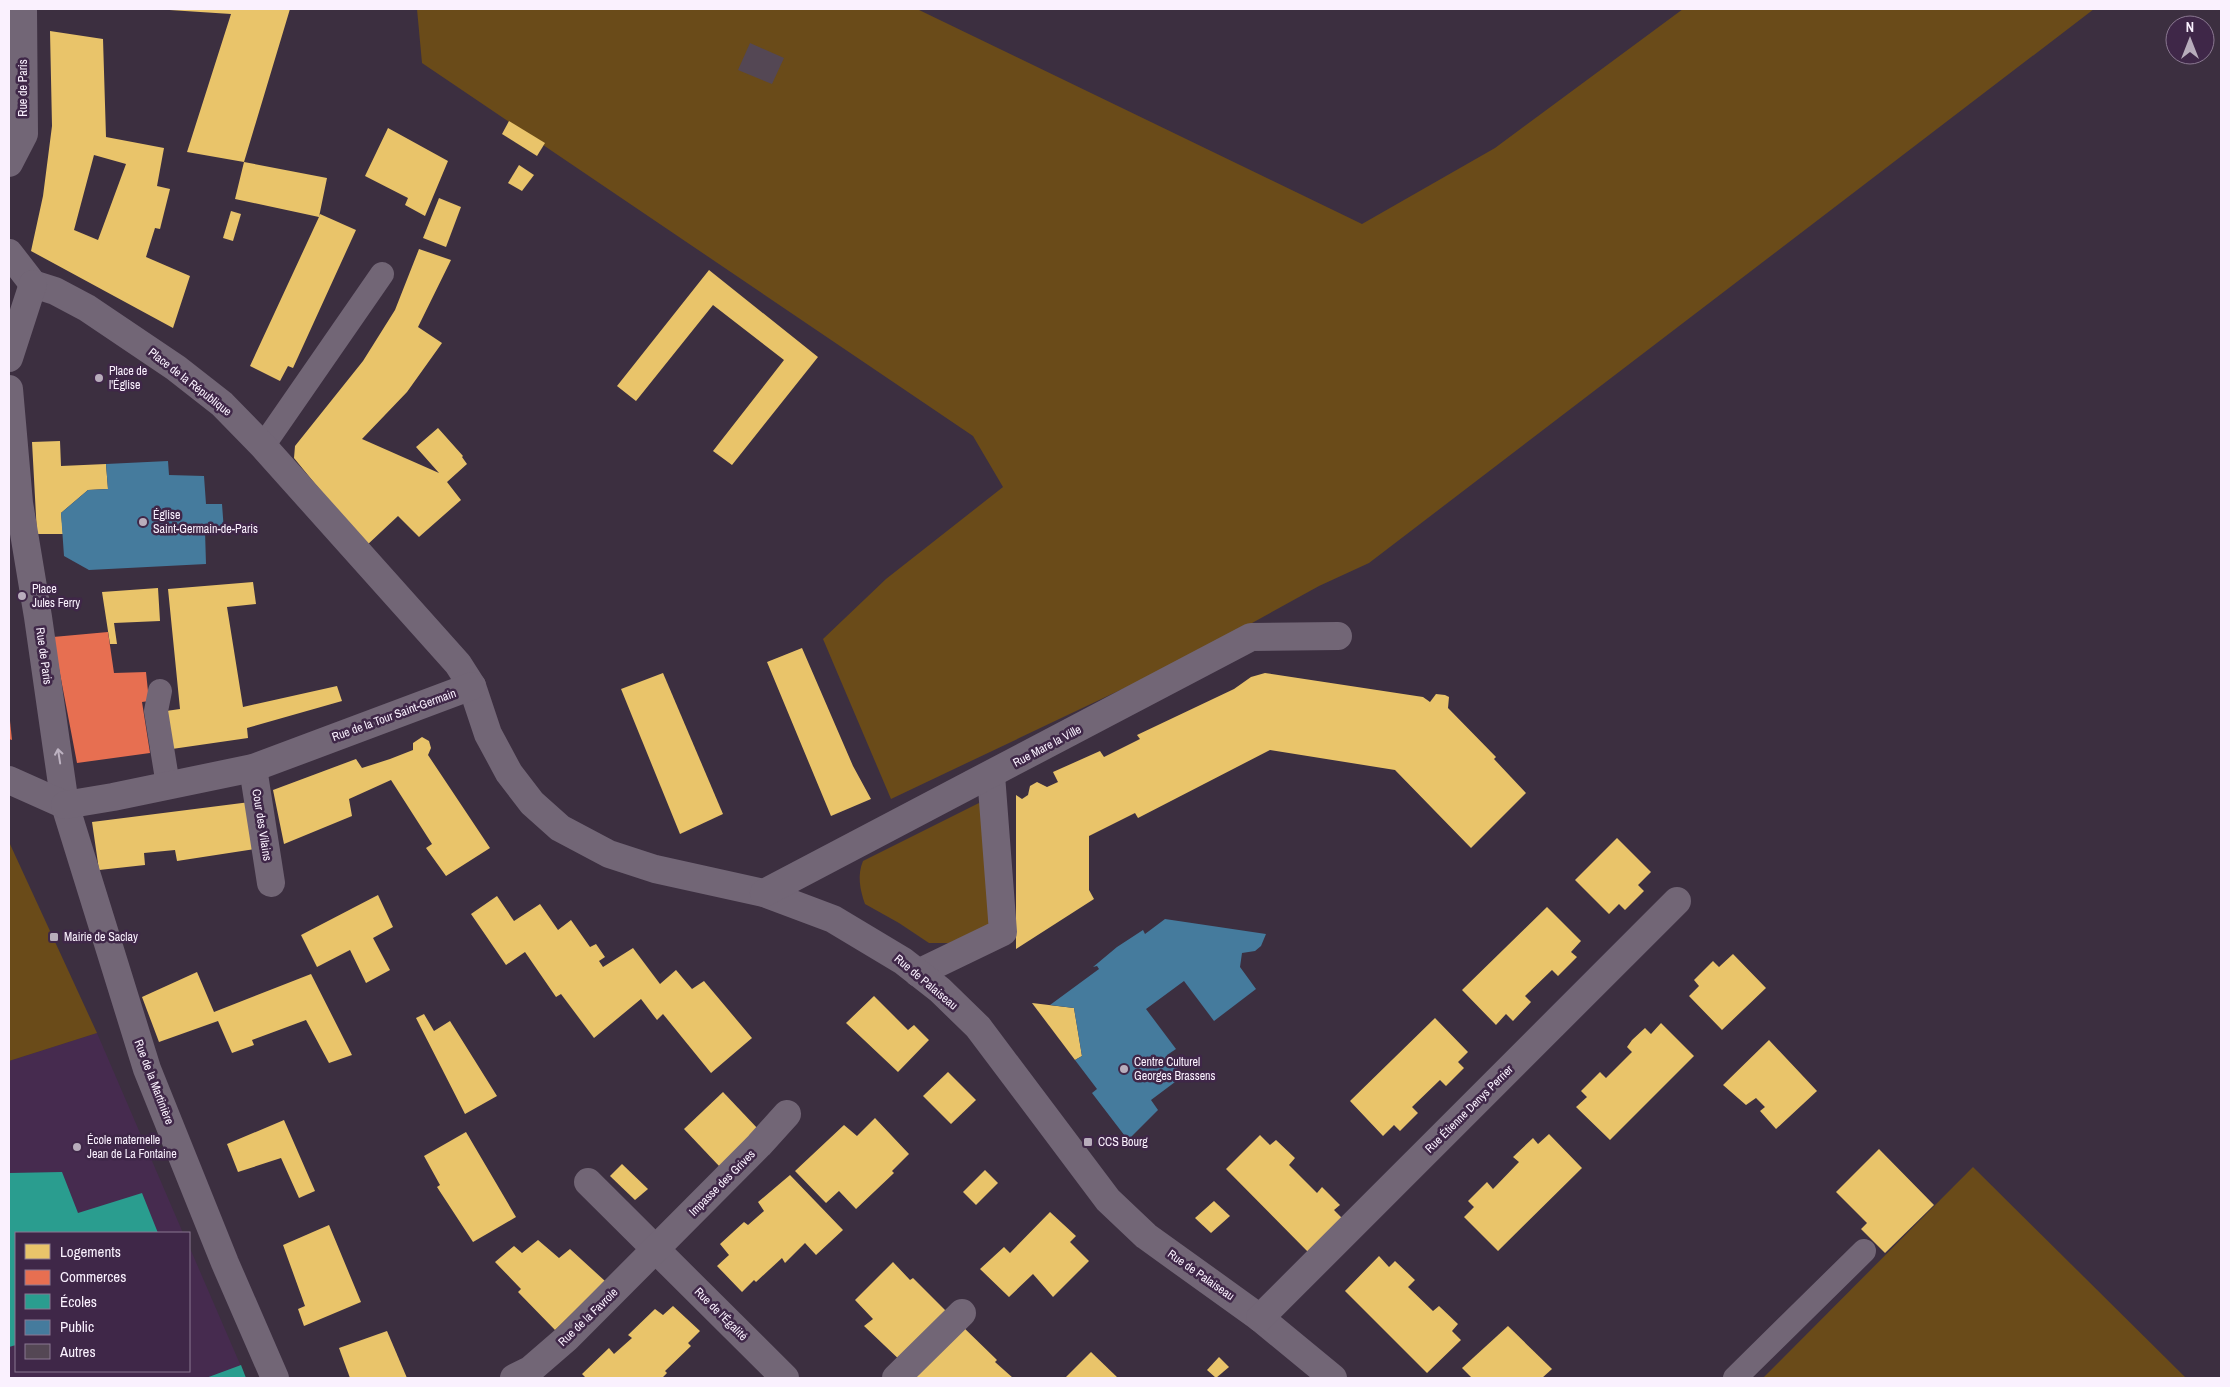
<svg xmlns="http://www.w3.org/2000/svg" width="2230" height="1387" font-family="'Archivo Narrow',sans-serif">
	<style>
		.built { fill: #462b4f }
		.green { fill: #6a4b19 }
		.homes { fill: #e9c46a; fill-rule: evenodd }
		.shops { fill: #e76f51 }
		.schools { fill: #2a9d8f }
		.public { fill: #457b9d }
		.building { fill: #544754 }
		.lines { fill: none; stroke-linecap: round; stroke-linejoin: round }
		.service { stroke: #726676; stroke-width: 24 }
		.pedestrian { stroke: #726676; stroke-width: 28 }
		.minor { stroke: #726676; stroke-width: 28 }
		.oneway { stroke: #bdb2c1 }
		.poi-dot { fill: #b8adbc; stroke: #3f2748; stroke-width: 2 }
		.labels { text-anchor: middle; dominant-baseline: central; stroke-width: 5; stroke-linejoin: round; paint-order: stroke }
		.street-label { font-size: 12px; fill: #faf1fe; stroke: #3f2748 }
		.poi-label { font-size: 12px; fill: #faf1fe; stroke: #3f2748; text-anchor: start }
	</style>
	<rect width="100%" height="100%" fill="#3c2f40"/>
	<path class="built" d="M97 1033 183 1233H16V1371H189V1246L246 1378H9V1061Z"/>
	<g class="green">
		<path d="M417 9H917L1362 224 1495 148 1683 9H2094L1369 563 1319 586 1194 655 891 799 823 639 886 579 1003 487 973 436 422 63Z"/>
		<path d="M979 803 989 806 994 923 949 943H929L899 923 865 904C860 890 857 875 863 861Z"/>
		<path d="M9 842 97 1033 9 1061Z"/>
		<path d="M1973 1167 2186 1378H1763Z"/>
	</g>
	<g class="homes">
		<path d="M154 9H290L244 162 187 152 231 14Z"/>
		<path d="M50 31 103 39 106 137 164 148 157 186 170 189 160 229 155 228 146 257 190 276 173 328 31 251 43 196 52 126ZM94 155 126 164 98 240 74 230Z"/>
		<path d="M509 121 545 143 537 156 502 134Z"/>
		<path d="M388 128 448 161 425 216 405 205 408 198 365 176Z"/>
		<path d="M244 162 327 178 319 217 320 214 356 230 293 368 288 366 280 381 250 366 319 217 235 199Z"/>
		<path d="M519 165 534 175 522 191 508 183Z"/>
		<path d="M439 198 461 207 446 247 423 238Z"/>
		<path d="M231 211 241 214 233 241 223 238Z"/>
		<path d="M419 249 451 260 418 327 442 343 407 392 362 439 439 473 416 447 438 428 463 456 462 457 467 464 447 482 461 500 419 537 398 516 366 546 294 458 295 446 363 361 395 310Z"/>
		<path d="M709 270 818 357 732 465 713 451 784 360 713 305 636 401 617 386Z"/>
		<path d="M60 441 61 466 106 464 108 489 88 490 61 513 63 534H37L32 442Z"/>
		<path d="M253 582 256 604 227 607 243 707 337 686 342 701 247 728 248 738 172 749 166 711 180 709 168 589Z"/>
		<path d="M158 588 160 621 114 623 117 644H110L102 592Z"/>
		<path d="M802 648 853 766 871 799 831 816 767 662Z"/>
		<path d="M663 673 723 814 680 834 621 689Z"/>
		<path d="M1265 673 1423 697 1430 702 1436 694 1445 695 1449 697 1448 708 1496 757 1494 759 1526 793 1471 848 1395 770 1270 750 1138 818 1135 813 1089 836V890L1094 899 1016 949V795L1022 799 1028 795 1030 786 1037 782 1047 787 1058 782 1053 772 1100 751 1104 757 1140 739 1137 735 1234 689 1251 677Z"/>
		<path d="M422 737 429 741 431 748 428 755 490 848 446 876 426 848 432 844 391 780 349 799 352 816 284 844 273 790 356 759 362 768 390 759 413 750V743Z"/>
		<path d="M250 802 255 849 177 861 175 850 144 853 145 865 99 870 92 822Z"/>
		<path d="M1617 838 1651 872 1638 885 1644 891 1625 910 1619 904 1609 914 1575 880Z"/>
		<path d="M378 895 393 927 373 938 390 970 366 983 350 950 317 967 301 935Z"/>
		<path d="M497 896 514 921 540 904 558 930 571 920 590 947 596 944 605 957 599 961 603 967 633 948 660 984 676 970 692 989 704 981 752 1038 711 1073 663 1014 657 1020 641 999 594 1038 561 994 556 997 525 952 506 965 471 914Z"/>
		<path d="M1547 907 1581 941 1571 952 1577 957 1558 976 1552 970 1525 996 1531 1002 1513 1021 1506 1014 1496 1025 1462 990Z"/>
		<path d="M1733 954 1766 988 1722 1030 1689 996 1699 986 1694 980 1713 961 1719 967Z"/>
		<path d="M197 972 214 1012 311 974 352 1055 329 1063 306 1020 252 1040 254 1045 232 1053 218 1021 159 1042 142 997Z"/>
		<path d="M874 996 908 1030 914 1025 929 1040 898 1072 846 1023Z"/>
		<path d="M1032 1003 1074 1008 1082 1056 1075 1060Z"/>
		<path d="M424 1014 434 1031 450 1021 497 1096 465 1114 416 1018Z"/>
		<path d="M1435 1018 1468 1052 1458 1062 1464 1068 1446 1086 1440 1080 1412 1107 1418 1113 1400 1131 1394 1125 1383 1136 1350 1101Z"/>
		<path d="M1661 1023 1694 1056 1610 1140 1576 1107 1587 1097 1581 1091 1600 1072 1606 1078 1632 1052 1627 1047 1632 1040 1645 1028 1651 1034Z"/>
		<path d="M1769 1040 1817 1091 1776 1129 1760 1111 1765 1107 1756 1098 1746 1105 1723 1085Z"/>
		<path d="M948 1072 976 1100 951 1124 923 1096Z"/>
		<path d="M723 1092 759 1130 720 1167 684 1129Z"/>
		<path d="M875 1118 909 1154 892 1171 894 1173 856 1209 839 1191 826 1203 795 1171 844 1125 857 1136Z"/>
		<path d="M284 1120 315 1191 299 1198 281 1158 238 1172 227 1144Z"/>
		<path d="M466 1132 516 1217 473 1242 437 1187 440 1185 424 1156Z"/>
		<path d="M1549 1134 1582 1168 1498 1251 1464 1217 1474 1207 1468 1201 1487 1182 1493 1189 1519 1162 1513 1157 1533 1138 1538 1144Z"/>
		<path d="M1260 1135 1270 1145 1276 1140 1295 1158 1289 1165 1317 1193 1322 1187 1340 1205 1334 1210 1344 1220 1309 1253 1226 1169Z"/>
		<path d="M1879 1149 1934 1205 1885 1253 1861 1229 1867 1223 1836 1192Z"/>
		<path d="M622 1164 648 1189 635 1200 610 1176Z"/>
		<path d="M985 1170 998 1183 976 1205 963 1192Z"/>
		<path d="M790 1175 843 1230 816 1255 805 1243 785 1263 782 1258 756 1282 754 1280 742 1292 717 1266 729 1255 720 1244 744 1222 748 1225 764 1211 758 1202Z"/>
		<path d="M1214 1201 1230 1216 1211 1233 1195 1218Z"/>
		<path d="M1050 1212 1076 1236 1070 1242 1089 1261 1053 1297 1033 1274 1009 1297 980 1269 1004 1247 1010 1253Z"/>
		<path d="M329 1225 361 1302 304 1326 298 1309 305 1306 283 1245Z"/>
		<path d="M538 1240 559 1258 570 1249 605 1281 555 1330 518 1292 521 1289 495 1262 514 1246 522 1253Z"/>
		<path d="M1379 1256 1389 1267 1395 1261 1415 1280 1408 1287 1433 1311 1439 1306 1458 1324 1452 1331 1461 1340 1427 1373 1345 1291Z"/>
		<path d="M893 1262 910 1280 913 1278 950 1315 904 1364 864 1326 873 1319 855 1300Z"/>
		<path d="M673 1306 700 1331 688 1343 691 1346 665 1371 667 1373 662 1378H586L582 1374 609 1348 614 1354 632 1338 628 1335 655 1309 663 1315Z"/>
		<path d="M960 1324 997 1360 995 1362 1013 1378H918L912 1373Z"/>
		<path d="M1508 1326 1552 1369 1542 1378H1472L1462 1368Z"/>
		<path d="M387 1331 407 1378H350L339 1348Z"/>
		<path d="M1091 1352 1118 1378H1065Z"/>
		<path d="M1219 1357 1229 1367 1216 1378 1207 1370Z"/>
	</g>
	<g class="shops">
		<path d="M108 632 114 673 146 672 149 701 142 702 150 753 77 763 53 637Z"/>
		<path d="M9 721H10L12 740 9 739Z"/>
	</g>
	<g class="schools">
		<path d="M62 1172 78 1213 142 1193 158 1233H16V1345L9 1347V1173Z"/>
		<path d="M241 1365 246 1378H206Z"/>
	</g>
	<g class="public">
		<path d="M168 461 169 475 204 476 206 504H222L224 531H205L206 564 89 570 64 556 61 513 88 490 108 489 106 464Z"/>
		<path d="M1165 919 1266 934 1261 946 1255 951 1242 953 1240 967 1256 989 1214 1021 1184 981 1146 1009 1176 1049 1167 1055 1183 1076 1151 1100 1158 1110 1128 1140 1092 1093 1097 1089 1075 1060 1082 1056 1074 1008 1050 1005 1099 969 1097 966 1093 967 1117 947 1143 930 1145 934Z"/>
	</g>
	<path class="building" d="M750 43 784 58 772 84 738 70Z"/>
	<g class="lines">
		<g class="service">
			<path d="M263 446 382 274"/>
			<path d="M160 691 156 711 168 785"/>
			<path d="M1735 1378 1864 1251"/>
		</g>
		<g class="pedestrian">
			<path d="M918 973 1003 932 991 775"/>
			<path d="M896 1378 962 1313"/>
		</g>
		<g class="minor">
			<path d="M9 163 24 134 23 9"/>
			<path d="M9 253 33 284"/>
			<path d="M33 284 55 291 87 308 176 368 222 404 263 446 458 664 472 686 488 734 509 773 532 803 560 828 609 854 655 869 764 893 833 919 903 961 940 990 978 1027 1108 1200 1146 1236 1260 1318 1333 1378"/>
			<path d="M9 358 33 284"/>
			<path d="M9 389 19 503 38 617 65 805 147 1069 225 1263 275 1378"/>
			<path d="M253 768 271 883"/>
			<path d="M9 780 65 805"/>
			<path d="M65 805 113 797 253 768 472 686"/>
			<path d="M764 893 1251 637 1338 636"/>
			<path d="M588 1182 785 1378"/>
			<path d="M1260 1318 1677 901"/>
			<path d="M514 1378 530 1370 567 1338 759 1145 787 1114"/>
		</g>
	</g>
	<defs><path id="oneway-shaft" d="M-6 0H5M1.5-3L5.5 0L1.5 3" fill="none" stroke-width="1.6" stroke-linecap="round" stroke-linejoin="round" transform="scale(1.25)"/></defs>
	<use class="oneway" href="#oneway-shaft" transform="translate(59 756) rotate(-99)"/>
	<g class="poi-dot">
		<circle cx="99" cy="378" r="5"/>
		<circle cx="143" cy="522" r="5"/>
		<circle cx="22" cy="596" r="5"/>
		<rect x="49" y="932" width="10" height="10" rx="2.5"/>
		<circle cx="1124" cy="1069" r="5"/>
		<rect x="1083" y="1137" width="10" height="10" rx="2.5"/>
		<circle cx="77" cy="1147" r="5"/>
	</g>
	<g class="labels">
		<g class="street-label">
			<text transform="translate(23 88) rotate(-90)">Rue de Paris</text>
			<text transform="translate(190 382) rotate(38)">Place de la République</text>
			<text transform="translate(44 656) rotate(82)">Rue de Paris</text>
			<text transform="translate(394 715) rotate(-20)">Rue de la Tour Saint-Germain</text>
			<text transform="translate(1047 746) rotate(-28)">Rue Mare la Ville</text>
			<text transform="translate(262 825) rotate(81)">Cour des Vilains</text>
			<text transform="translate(926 982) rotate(40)">Rue de Palaiseau</text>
			<text transform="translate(154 1082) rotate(69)">Rue de la Martinière</text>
			<text transform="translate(1469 1109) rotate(-45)">Rue Étienne Denys Perrier</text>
			<text transform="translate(722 1183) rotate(-45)">Impasse des Grives</text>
			<text transform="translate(1201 1275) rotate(35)">Rue de Palaiseau</text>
			<text transform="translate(721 1314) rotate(45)">Rue de l'Égalité</text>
			<text transform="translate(588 1317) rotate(-44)">Rue de la Favrole</text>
		</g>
		<g class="poi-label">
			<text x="109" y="371">Place de<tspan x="109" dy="14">l'Église</tspan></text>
			<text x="153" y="515">Église<tspan x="153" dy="14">Saint-Germain-de-Paris</tspan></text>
			<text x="32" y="589">Place<tspan x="32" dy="14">Jules Ferry</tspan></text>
			<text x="64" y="937">Mairie de Saclay</text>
			<text x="1134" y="1062">Centre Culturel<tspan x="1134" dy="14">Georges Brassens</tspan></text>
			<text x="87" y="1140">École maternelle<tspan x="87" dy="14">Jean de La Fontaine</tspan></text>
			<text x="1098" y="1142">CCS Bourg</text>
		</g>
	</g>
	<rect width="2230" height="1387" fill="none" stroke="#faf1fe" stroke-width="20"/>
	<rect x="15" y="1232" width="175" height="140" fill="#3f2748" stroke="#8a7891"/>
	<rect x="25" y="1244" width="25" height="15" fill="#e9c46a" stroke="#8a7891"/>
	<text x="60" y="1257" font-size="15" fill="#faf1fe">Logements</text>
	<rect x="25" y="1270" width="25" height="15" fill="#e76f51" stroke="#8a7891"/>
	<text x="60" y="1282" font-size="15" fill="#faf1fe">Commerces</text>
	<rect x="25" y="1294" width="25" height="15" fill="#2a9d8f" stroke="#8a7891"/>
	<text x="60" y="1307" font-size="15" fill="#faf1fe">Écoles</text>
	<rect x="25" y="1320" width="25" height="15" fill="#457b9d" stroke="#8a7891"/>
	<text x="60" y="1332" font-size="15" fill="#faf1fe">Public</text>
	<rect x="25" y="1344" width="25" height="15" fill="#544754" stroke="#8a7891"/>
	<text x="60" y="1357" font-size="15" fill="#faf1fe">Autres</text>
	<g transform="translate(2190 40)"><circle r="24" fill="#3f2748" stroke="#8a7891"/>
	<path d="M0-4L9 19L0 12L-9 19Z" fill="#b8adbc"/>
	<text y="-8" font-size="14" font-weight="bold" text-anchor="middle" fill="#faf1fe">N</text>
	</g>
</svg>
